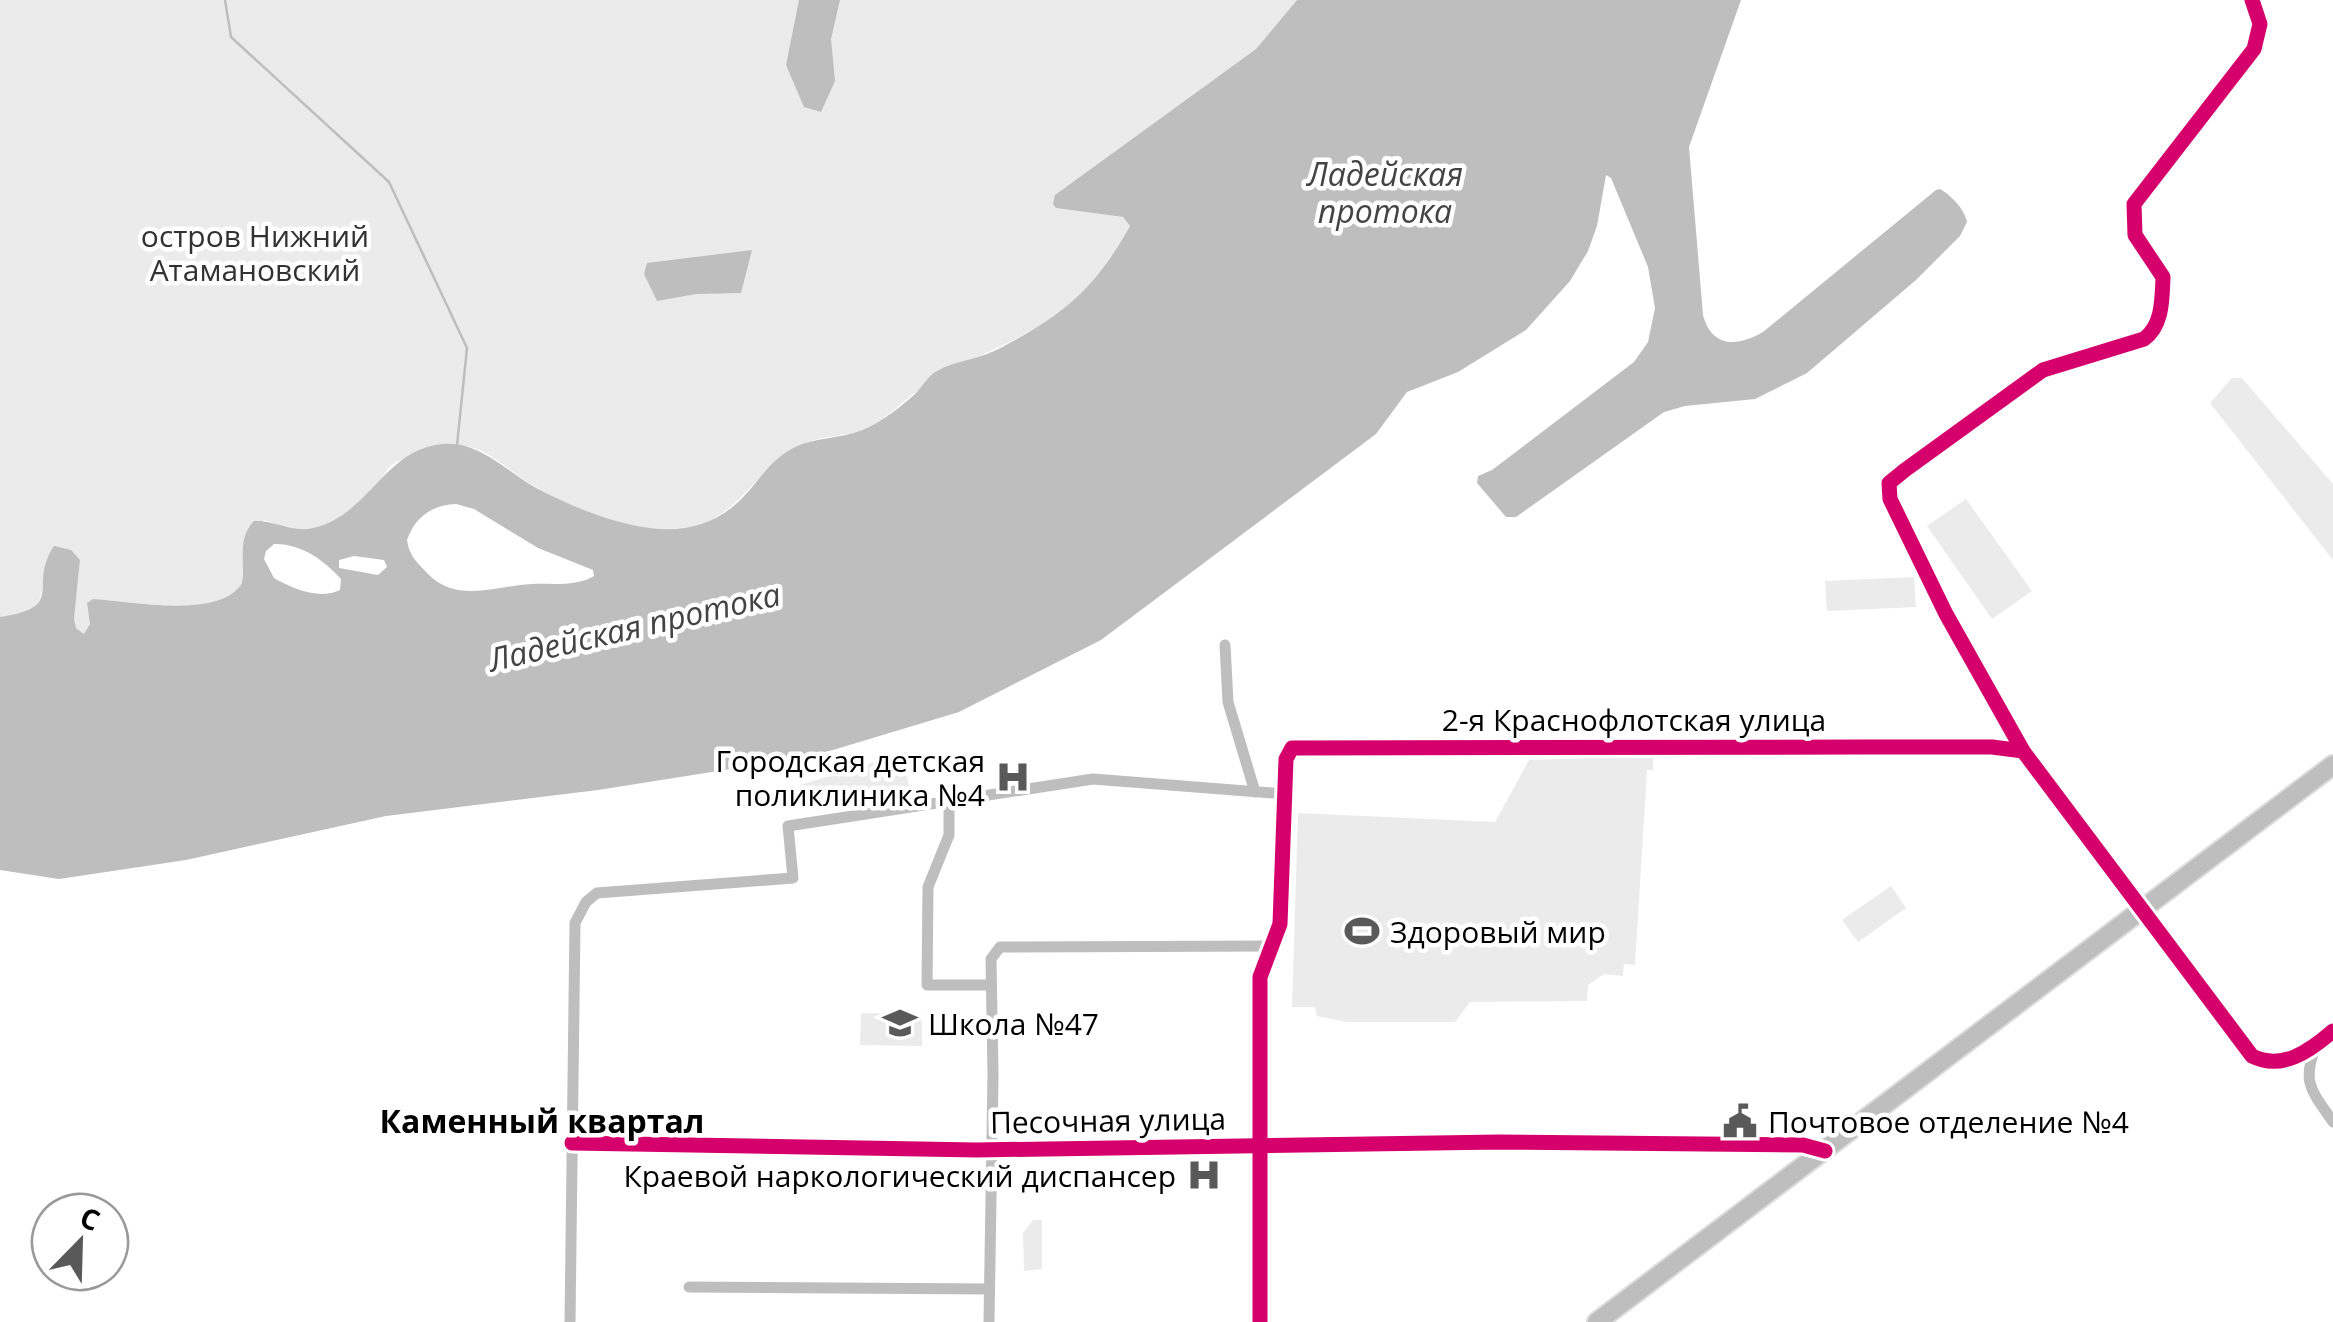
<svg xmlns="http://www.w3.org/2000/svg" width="2333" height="1322" font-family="'Open Sans',sans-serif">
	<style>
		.green { fill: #ebebeb }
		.water { fill: #bebebe; fill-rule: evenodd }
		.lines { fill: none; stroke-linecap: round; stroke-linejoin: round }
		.stream { stroke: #bebebe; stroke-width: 2.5 }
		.primary-casing { stroke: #dbdbdb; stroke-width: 22 }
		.street { stroke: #bebebe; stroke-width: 11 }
		.primary { stroke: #bebebe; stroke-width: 18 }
		.cycleway-casing { stroke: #fff; stroke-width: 21 }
		.cycleway { stroke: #d6006c; stroke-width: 15 }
		.labels { text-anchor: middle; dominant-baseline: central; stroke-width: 9; stroke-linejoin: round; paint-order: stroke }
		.park-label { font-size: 30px; fill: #323232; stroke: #fff }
		.street-label { font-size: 30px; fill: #000; stroke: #fff }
		.poi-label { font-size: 30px; fill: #000; stroke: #fff; text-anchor: start }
		.water-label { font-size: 32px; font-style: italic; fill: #434343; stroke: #fff }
		.neighbourhood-label { font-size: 32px; font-weight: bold; fill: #000; stroke: #fff }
	</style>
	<rect width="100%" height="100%" fill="#fff"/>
	<g class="green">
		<path d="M0 0H1297L1256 49 1055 195 1056 208 1123 217 1130 226C1115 252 1100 280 1077 300 1031 340 969 355 920 389 901 402 886 420 865 429 846 437 824 435 806 443 751 465 739 530 670 530 624 529 574 509 534 486 513 475 487 446 462 446 450 446 406 457 396 462 386 468 379 483 372 491 356 509 325 530 300 530 288 529 275 524 264 520L243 544 242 583C221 620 130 601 93 599L87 608 91 616 89 630 84 634 75 627 74 619 80 560 46 564C39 606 45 611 0 617Z"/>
		<path d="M2232 378H2242L2333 484V560L2210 403Z"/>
		<path d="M1966 499 2032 591 1992 619 1927 526Z"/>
		<path d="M1914 577 1916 607 1827 611 1825 581Z"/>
		<path d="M901 754 911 793 805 808 800 785Z"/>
		<path d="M1653 756V770H1647L1635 965 1624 964 1623 976 1604 974 1588 985 1587 1001 1470 1002 1455 1022H1347L1317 1016 1315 1007H1292L1298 813 1495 822 1529 760Z"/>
		<path d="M1891 886 1906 908 1858 942 1842 920Z"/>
		<path d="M861 1013 922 1014V1046L860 1045Z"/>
		<path d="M1033 1220H1042V1269L1024 1271 1023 1233Z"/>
	</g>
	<g class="water">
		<path d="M799 0H840L831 39 835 81 821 112 804 107 786 65Z"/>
		<path d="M1297 0H1741L1689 147 1703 315C1712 348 1737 347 1763 332L1936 190 1940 189C1951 195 1965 210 1967 222L1960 236 1916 280 1807 373 1755 399 1685 406 1664 412 1516 517H1506L1477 483 1478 476 1492 470 1634 362 1648 342 1655 308 1648 267 1611 178 1606 175 1597 226 1588 251 1570 281 1526 330 1458 372 1407 392 1376 434 1101 640 959 712 833 750 794 759 598 790 386 816 186 860 59 879 0 870V617C68 607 27 586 54 546L71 550 80 560 74 619 76 628 84 634 90 624 87 603 93 599C130 601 220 620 242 583 245 561 237 538 254 521 274 520 292 533 313 528 370 515 383 450 442 444 479 440 507 472 536 488 571 506 611 523 650 528 687 533 720 523 745 495 759 480 770 462 788 451 811 436 842 440 867 428 884 420 902 406 916 393 923 386 928 376 937 371 953 361 976 360 994 351 1060 318 1094 291 1130 226L1123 217 1056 208 1053 204 1055 195 1256 49ZM456 504 474 509 538 548 593 570 594 576C576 587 552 583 532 584 495 586 456 604 427 573 417 562 409 556 407 540 415 517 432 505 456 504ZM274 544C300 543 324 560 341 579L340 590C320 600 293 589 274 578L264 559 266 551ZM354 556 384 560 387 567 378 575 339 568V560Z"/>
		<path d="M752 250 741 293 696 294 657 301 644 274 647 263Z"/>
	</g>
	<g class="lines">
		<path class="stream" d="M225 0 231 37 389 182 467 348 457 445"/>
		<g class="primary-casing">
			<path id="primary" d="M1597 1322 2333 765"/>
		</g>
		<g class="street">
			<path d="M2252 0 2260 24 2254 49 2134 204 2135 235 2163 277C2162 299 2163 325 2144 339L2043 370 1905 470 1889 483 1890 499 1946 614 2023 751 2252 1056C2282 1071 2310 1051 2333 1031"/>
			<path d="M1225 645 1228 702 1255 792"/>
			<path d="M949 803V835L928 887 927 985H991"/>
			<path d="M2316 1046C2301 1083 2312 1091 2333 1122"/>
			<path d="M572 1143 977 1150 1499 1142 1803 1145 1825 1151"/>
			<path d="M689 1287 989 1289"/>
			<path d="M570 1322 575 923 586 902 597 893 793 878 788 826 1093 779 1285 794"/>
			<path d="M989 1322 993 1075 991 959 1000 947 1274 946"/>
			<path d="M1260 1322V977L1280 924 1286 759 1292 748 1860 747H1992L2023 751"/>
		</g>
		<use href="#primary" class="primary"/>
		<g class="cycleway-casing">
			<g id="cycleway">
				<path d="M2252 0 2260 24 2254 49 2134 204 2135 235 2163 277C2162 299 2163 325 2144 339L2043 370 1905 470 1889 483 1890 499 1946 614 2023 751 2252 1056C2282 1071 2310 1051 2333 1031"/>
				<path d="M572 1143 977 1150 1499 1142 1803 1145 1825 1151"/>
				<path d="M1260 1322V977L1280 924 1286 759 1292 748 1860 747H1992L2023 751"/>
			</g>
		</g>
		<use href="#cycleway" class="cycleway"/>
	</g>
	<defs>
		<g id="hospital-bare" transform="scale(2.7)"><path d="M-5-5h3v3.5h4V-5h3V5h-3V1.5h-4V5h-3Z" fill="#595959" stroke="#fff" stroke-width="2.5" paint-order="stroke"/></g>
		<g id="stadium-bare" transform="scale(2.7)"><path d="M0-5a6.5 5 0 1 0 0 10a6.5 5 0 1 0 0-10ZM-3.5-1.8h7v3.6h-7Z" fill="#595959" stroke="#fff" stroke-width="2.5" paint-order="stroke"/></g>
		<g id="school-bare" transform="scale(2.7)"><path d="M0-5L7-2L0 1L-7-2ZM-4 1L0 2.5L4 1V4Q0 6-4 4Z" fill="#595959" stroke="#fff" stroke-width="2.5" paint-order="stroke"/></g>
		<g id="civic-bare" transform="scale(2.7)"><path d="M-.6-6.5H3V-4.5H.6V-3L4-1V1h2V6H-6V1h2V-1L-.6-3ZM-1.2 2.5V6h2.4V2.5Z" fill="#595959" stroke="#fff" stroke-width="2.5" paint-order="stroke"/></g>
	</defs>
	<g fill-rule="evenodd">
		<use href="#hospital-bare" x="1013" y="777"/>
		<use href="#stadium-bare" x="1362" y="931"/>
		<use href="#school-bare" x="900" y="1023"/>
		<use href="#civic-bare" x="1740" y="1121"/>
		<use href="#hospital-bare" x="1204" y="1175"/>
	</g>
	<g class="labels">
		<g class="park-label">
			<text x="255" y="235">остров Нижний<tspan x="255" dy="34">Атамановский</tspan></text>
		</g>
		<g class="street-label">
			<text x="1634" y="719">2-я Краснофлотская улица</text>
			<text transform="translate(1108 1120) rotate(-1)">Песочная улица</text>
		</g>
		<g class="poi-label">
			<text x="985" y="760" text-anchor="end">Городская детская<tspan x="985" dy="34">поликлиника №4</tspan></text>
			<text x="1390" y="931">Здоровый мир</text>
			<text x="928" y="1023">Школа №47</text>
			<text x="1768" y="1121">Почтовое отделение №4</text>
			<text x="1176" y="1175" text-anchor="end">Краевой наркологический диспансер</text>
		</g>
		<g class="water-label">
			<text x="1385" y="173">Ладейская<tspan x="1385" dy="37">протока</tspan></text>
			<text transform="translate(634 626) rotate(-13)">Ладейская протока</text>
		</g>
		<g class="neighbourhood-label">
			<text x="542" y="1120">Каменный квартал</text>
		</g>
	</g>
	<g transform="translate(80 1242) rotate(23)"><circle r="48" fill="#ffffff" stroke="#999999" stroke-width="2.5"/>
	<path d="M0-8L18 38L0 25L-18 38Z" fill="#595959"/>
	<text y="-15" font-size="28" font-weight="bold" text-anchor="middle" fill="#000000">С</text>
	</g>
</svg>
